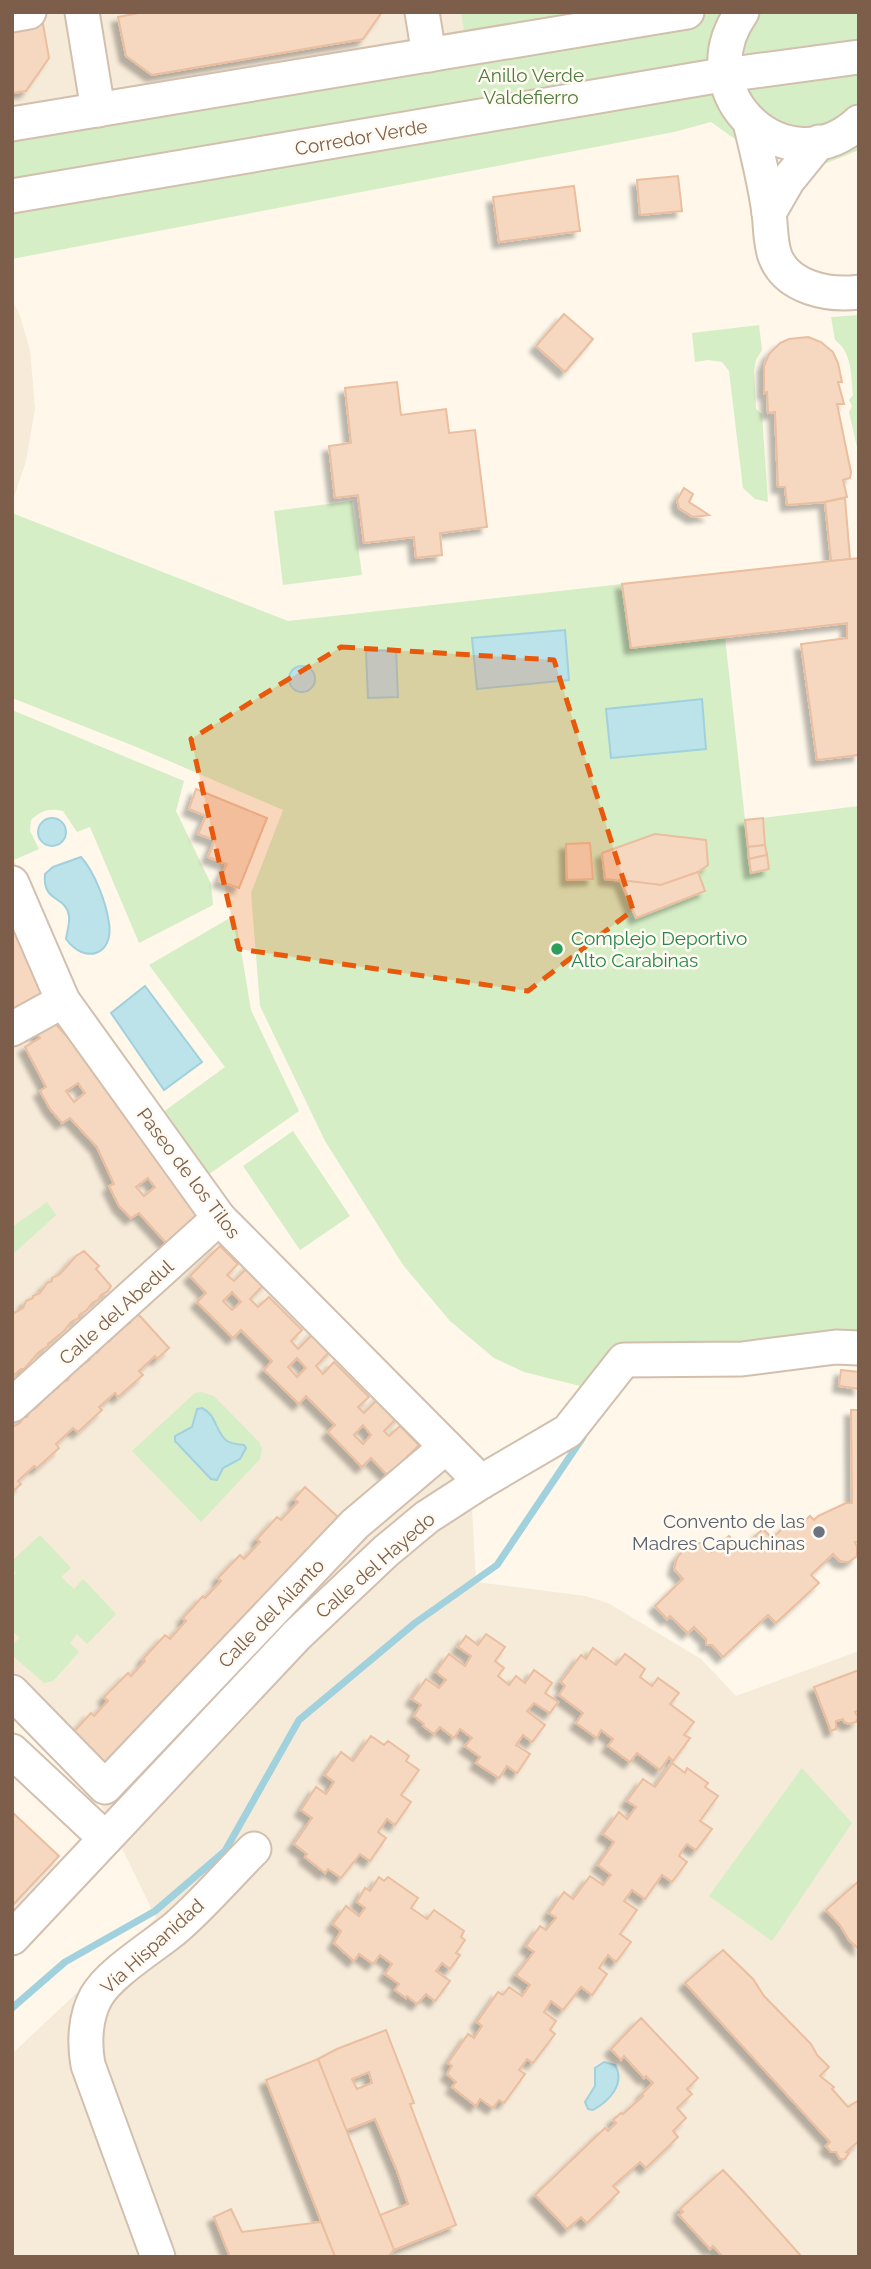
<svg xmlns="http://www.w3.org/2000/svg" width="871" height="2269" font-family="Raleway,sans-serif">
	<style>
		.residential { fill: #f6ead8 }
		.green { fill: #d5eec6; fill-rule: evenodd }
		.water { fill: #bce2ea; stroke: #a1d1dd; stroke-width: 2 }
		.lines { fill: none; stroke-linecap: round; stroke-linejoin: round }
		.stream { stroke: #a1d1dd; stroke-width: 7 }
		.building { fill: #f6d7c0; stroke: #eabe9f; stroke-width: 2; fill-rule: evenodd; filter: url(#shadow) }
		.minor-casing { stroke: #d2bfae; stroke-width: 37 }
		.minor { stroke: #fff; stroke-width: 33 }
		.marked { fill: #e8590c; fill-opacity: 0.2; stroke: #e8590c; stroke-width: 5; stroke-dasharray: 14 9; stroke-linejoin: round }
		.leisure-dot { fill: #2e9e5b; stroke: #fffaf2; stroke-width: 2.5 }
		.worship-dot { fill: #6b7280; stroke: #fffaf2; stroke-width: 2.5 }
		.labels { text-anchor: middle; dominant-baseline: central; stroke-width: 5; stroke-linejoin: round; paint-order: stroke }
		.park-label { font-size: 19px; fill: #4e7c3e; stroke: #fffaf2 }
		.street-label { font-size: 19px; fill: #7c5e4a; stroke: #fffaf2 }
		.leisure-label { font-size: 19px; fill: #27864d; stroke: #fffaf2; text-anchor: start }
		.worship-label { font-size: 19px; fill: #5b616d; stroke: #fffaf2; text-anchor: end }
	</style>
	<defs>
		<filter id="shadow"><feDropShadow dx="-6" dy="6" stdDeviation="2" flood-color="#0004"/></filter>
	</defs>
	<rect width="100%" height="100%" fill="#fef7ea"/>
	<g class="residential">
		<path d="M12 12H674L12 124Z"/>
		<path d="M12 299 20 316 30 350 35 408 26 461 12 503Z"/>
		<path d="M12 855 72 996 229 1210 469 1454 476 1582 585 1596 608 1603 701 1659 736 1696 859 1651V2257H12V2054L156 1918 96 1795 12 1711Z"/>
	</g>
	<g class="green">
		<path d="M461 12H859V150L827 163 781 158 749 149 711 122 674 132 12 259V129L467 50Z"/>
		<path d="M859 315V456L849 412 852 406 849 400 853 395C851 375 852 352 835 340L831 317Z"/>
		<path d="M759 325 762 350 756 360 754 371 756 409 762 414 768 502 755 499 743 488 729 371 722 362 708 360 695 362 692 333Z"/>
		<path d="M352 501 362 575 283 585 274 511Z"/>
		<path d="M12 513 288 621 622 584 631 648 725 637 745 820 859 806V1341L750 1350 618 1349 580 1386 524 1372 494 1358 450 1321 403 1265 325 1141 260 1006 251 893 283 810 139 748 12 698Z"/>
		<path d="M12 710 184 781 176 811 211 884 213 905 139 943 90 827 77 832 63 811C49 808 42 810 31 820L30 831 39 849 14 860 12 855Z"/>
		<path d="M235 915 251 1010 299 1111 205 1177 159 1115 225 1067 149 965Z"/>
		<path d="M293 1131 350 1216 300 1250 243 1166Z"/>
		<path d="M47 1202 56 1215 12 1255V1227Z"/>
		<path d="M201 1392 214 1396 259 1442 262 1448 260 1459 201 1522 132 1451 195 1393ZM195 1418 217 1423 220 1432 228 1442 240 1444V1459L223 1468 220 1475 214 1480 176 1444 192 1427Z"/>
		<path d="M40 1535 71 1568 61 1577 74 1589 83 1579 116 1614 87 1644 77 1634 70 1643 79 1652 53 1681 44 1683 12 1655V1645L20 1638 12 1631V1576L16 1573 12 1568V1561Z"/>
		<path d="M802 1768 852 1823 772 1941 709 1896Z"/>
	</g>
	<g class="water">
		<path d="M565 630 569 680 477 689 472 638Z"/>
		<path d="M396 650 398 697 368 698 366 651Z"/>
		<circle cx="302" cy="679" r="13"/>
		<path d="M702 699 706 749 611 758 606 709Z"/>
		<circle cx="52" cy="832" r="14"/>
		<path d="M81 857C95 873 106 902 109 923 114 955 85 965 66 939 67 932 70 923 69 916 66 895 42 903 45 874L53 867Z"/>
		<path d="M145 986 202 1062 164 1090 111 1013Z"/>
		<path d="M202 1408C217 1415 215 1432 227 1441 232 1444 238 1444 244 1445L246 1448 240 1459 223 1468 217 1480 211 1479 175 1441V1436L192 1427 197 1409Z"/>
		<path d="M604 2062 615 2065C626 2084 609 2101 593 2110L588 2109 585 2102 595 2086V2068Z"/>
	</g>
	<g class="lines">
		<path class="stream" d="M12 2008 65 1962 155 1911 225 1851 299 1720 415 1623 497 1565 583 1437"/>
	</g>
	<g class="building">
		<path d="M144 12H382L363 39 152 75 126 56 118 17Z"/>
		<path d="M43 24 49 58 26 91 12 93V29Z"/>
		<path d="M678 176 682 211 640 215 637 180Z"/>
		<path d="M574 186 580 231 499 242 493 197Z"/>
		<path d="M564 314 593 339 565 372 536 346Z"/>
		<path d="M808 337 821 342 833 352 838 363 842 382H838L844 404H837L851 472 850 478 843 480 847 497 825 502 787 505 785 487H778L775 412 768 413 767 392 764 393V366L769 354 780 343 789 339Z"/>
		<path d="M397 382 401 415 446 409 449 433 475 430 487 527 440 533 442 555 416 558 414 537 364 543 358 495 335 498 329 446 351 443 345 388Z"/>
		<path d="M684 488 693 494 689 502 709 515 693 517 679 508 677 500Z"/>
		<path d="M845 498 850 559 831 561 825 502Z"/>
		<path d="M859 558V755L817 760 801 644 847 638V623L631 648 622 584Z"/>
		<path d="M196 789 267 818 239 888 219 881 227 864 208 857 215 840 198 834 206 816 189 809Z"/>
		<path d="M763 818 765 845 748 847 745 820Z"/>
		<path d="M655 834 706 840 708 865 698 872 661 885 605 879 602 853Z"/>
		<path d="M590 843 593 879 567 880 566 844Z"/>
		<path d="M765 845 767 855 749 859 748 847Z"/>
		<path d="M767 855 769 869 751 873 749 859Z"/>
		<path d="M698 872 705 891 636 918 620 880 661 885Z"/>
		<path d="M12 913 46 1000 12 1016Z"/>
		<path d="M52 1020 71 1041 75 1038 125 1108 122 1111 139 1136 143 1133 201 1220 167 1244 139 1213 131 1218 119 1206 109 1186 114 1184 97 1147 70 1118 62 1123 50 1109 40 1091 46 1087 25 1047 40 1038 34 1030ZM78 1083 85 1093 74 1102 66 1091ZM148 1178 155 1187 144 1196 136 1187Z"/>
		<path d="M220 1246 238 1264 227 1275 234 1281 252 1263 268 1280 250 1299 258 1307 269 1297 302 1330 291 1341 298 1349 317 1330 334 1347 316 1366 323 1374 334 1362 369 1397 358 1407 364 1413 382 1395 401 1414 384 1431 389 1436 400 1426 419 1445 388 1476 371 1458 362 1467 328 1432 335 1425 306 1396 299 1404 264 1370 272 1361 241 1330 233 1338 197 1302 206 1293 190 1276ZM232 1292 241 1302 232 1310 223 1301ZM297 1358 306 1368 297 1377 288 1367ZM363 1425 371 1435 363 1444 354 1435Z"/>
		<path d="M84 1251 99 1266 96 1269 111 1286 108 1291 101 1295 98 1300 92 1303 87 1310 79 1315V1318L71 1322 64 1331 48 1344V1346L39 1352 24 1369H21L12 1377V1314L23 1308 26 1301 33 1298V1296L40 1293 47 1283 52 1281V1278L60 1274 76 1256Z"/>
		<path d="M139 1315 169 1348 157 1359 155 1356 139 1371 143 1375 118 1397 115 1393 99 1407 102 1410 78 1432 73 1428 56 1444 59 1448 37 1468 34 1466 18 1481 21 1484 12 1492V1427L20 1423 23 1417H27L29 1412 36 1408 53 1390 58 1388 61 1383 68 1380 70 1375 89 1360 94 1353H97L105 1343 110 1341 113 1335H116L121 1328 130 1323 133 1317Z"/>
		<path d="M841 1370 859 1372V1389L839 1386Z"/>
		<path d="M851 1410H859V1542H855L857 1547V1556L849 1562H845L840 1561 833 1554 811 1575 819 1583 776 1623 768 1615 723 1657 712 1645H706V1639L694 1627 688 1633 670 1616 667 1619 655 1606 683 1579 674 1569 677 1558 685 1548 698 1543H703L711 1552 729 1536 741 1549 763 1529 772 1538 793 1519 800 1525 810 1516 814 1520 818 1516 846 1503H852Z"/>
		<path d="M305 1487 338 1517 335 1523 328 1527 326 1533 320 1536 312 1547 308 1549V1552L301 1556 294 1566 289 1569 105 1776 67 1739 91 1713 94 1716 108 1701 104 1697 128 1673 131 1676 145 1661 143 1659 165 1635 170 1639 186 1621 183 1618 203 1596 205 1598 221 1581 218 1578 240 1555 244 1559 260 1542 257 1539 277 1517 281 1520 298 1502 294 1499Z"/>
		<path d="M486 1634 505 1647 495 1661 504 1668 498 1676 509 1685 516 1676 525 1683 534 1670 552 1683 545 1693 558 1702 550 1713 534 1703 527 1711 545 1725 532 1742 523 1735 516 1745 530 1754 517 1773 507 1766 499 1778 476 1763 480 1757 465 1746 472 1738 460 1729 454 1738 440 1727 434 1734 423 1726 424 1724 414 1716 421 1705 412 1699 426 1679 439 1688 446 1680 436 1672 449 1654 465 1666 471 1656 458 1647 466 1636 478 1645Z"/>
		<path d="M593 1648 616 1665 625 1654 645 1669 640 1677 652 1686 658 1678 679 1693 670 1704 694 1722 684 1735 690 1738 673 1761 669 1757 660 1770 637 1753 630 1762 608 1746 613 1739 601 1730 597 1738 576 1723 583 1713 559 1695 565 1686 561 1682 581 1655 586 1659Z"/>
		<path d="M859 1670V1710L855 1712 858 1717 856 1722 849 1724 844 1722 843 1719 836 1721V1729L831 1731 814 1687Z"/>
		<path d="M371 1736 384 1745 388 1741 409 1756 406 1761 419 1770 401 1795 411 1802 395 1825 387 1819 378 1832 386 1838 370 1861 360 1854 341 1878 328 1869 325 1873 305 1857 307 1854 294 1844 312 1818 301 1810 316 1787 326 1794 334 1782 325 1775 341 1752 353 1761Z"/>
		<path d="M672 1763 685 1773 687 1768 708 1783 705 1787 718 1796 700 1821 712 1829 696 1850 687 1844 683 1849 679 1856 687 1862 672 1882 662 1875 645 1899 632 1890 624 1901 637 1910 620 1934 631 1942 616 1962 608 1955 599 1968 607 1974 592 1995 581 1987 563 2010 551 2001 544 2012 556 2021 550 2030 555 2034 533 2063 527 2059 519 2070 525 2074 504 2103 499 2100 493 2108 480 2099 476 2106 452 2087 456 2082 447 2074 452 2066 448 2063 468 2034 474 2038 482 2026 477 2022 498 1992 503 1995 509 1987 522 1996 530 1985 516 1975 534 1952 526 1946 540 1926 546 1930 556 1918 549 1913 564 1892 573 1899 590 1876 603 1885 611 1875 598 1865 614 1842 603 1834 619 1812 627 1819 636 1807 627 1801 643 1779 655 1787Z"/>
		<path d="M12 1812 59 1856 12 1906Z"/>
		<path d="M379 1877 384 1881 388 1877 418 1898 411 1908 427 1919 434 1910 464 1931 461 1937 465 1940 456 1953 460 1955 450 1969 442 1963 436 1971 450 1981 435 2001 426 1994 417 2004 407 1996 406 1998 395 1990 399 1984 385 1974 392 1964 380 1955 373 1964 359 1954 354 1961 334 1943 341 1931 333 1924 346 1906 359 1916 365 1908 357 1902 365 1888 370 1891Z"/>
		<path d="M859 1881V1949L849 1940 840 1925 826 1910Z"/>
		<path d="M723 1950 753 1979 764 1996 811 2044 817 2055 829 2067 820 2076 834 2087 832 2089 848 2107 859 2100V2141L846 2152 849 2153 845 2159H840L836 2152H831L826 2146 830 2142 685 1983Z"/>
		<path d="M641 2018 698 2078 687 2089 692 2094 677 2108 686 2118 673 2131 678 2137 646 2168 640 2162 613 2186 619 2192 587 2223 581 2217 567 2229 535 2195 605 2128 608 2131 616 2123 613 2120 621 2113 623 2114 643 2096 642 2094 653 2083 646 2076 644 2078 624 2056 621 2060 611 2049Z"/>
		<path d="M386 2030 414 2103 410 2104 456 2225 394 2250 380 2215 408 2204 397 2171 375 2119 345 2131 318 2059 337 2049ZM369 2072 372 2083 357 2089 352 2079Z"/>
		<path d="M318 2059 394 2250 388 2257H335L266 2080Z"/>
		<path d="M723 2170 742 2190 802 2257H723L713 2246 710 2249 679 2215 683 2212 680 2209Z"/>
		<path d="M231 2209 242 2232 321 2222 335 2257H230L214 2217Z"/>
	</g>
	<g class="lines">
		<g class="minor-casing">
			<g id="minor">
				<path d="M82 12 98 110"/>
				<path d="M422 12 429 55"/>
				<path d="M742 12C683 96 789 188 859 122"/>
				<path d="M12 15 29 12"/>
				<path d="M740 73 859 57"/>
				<path d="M750 122C757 152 765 182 769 213 771 227 770 242 775 256 787 288 829 296 859 292"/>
				<path d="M12 124 687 12"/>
				<path d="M12 196 710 77"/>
				<path d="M769 213 788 180 819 142"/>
				<path d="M12 883 63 1001 219 1218 481 1482"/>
				<path d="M12 1029 63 1001"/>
				<path d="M12 1405 219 1218"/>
				<path d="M12 1692 105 1787 355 1524 446 1447"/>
				<path d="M12 1751 105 1838"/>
				<path d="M12 1938 297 1635 386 1551 427 1517 481 1482 568 1431 624 1360 742 1359 836 1347 859 1348"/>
				<path d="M158 2257 88 2065C84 2043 85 2017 96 1997 110 1972 155 1946 178 1926 205 1902 229 1874 254 1849"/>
			</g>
		</g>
		<use href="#minor" class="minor"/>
	</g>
	<path class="marked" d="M341 647 554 660 633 910 528 991 239 949 191 739Z"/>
	<circle class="leisure-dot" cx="557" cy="949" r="7"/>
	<circle class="worship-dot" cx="819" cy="1532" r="7"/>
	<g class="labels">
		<g class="park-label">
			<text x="531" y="75">Anillo Verde<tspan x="531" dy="22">Valdefierro</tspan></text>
		</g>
		<g class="street-label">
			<text transform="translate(361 137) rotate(-10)">Corredor Verde</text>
			<text transform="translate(189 1173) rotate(53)">Paseo de los Tilos</text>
			<text transform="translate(116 1312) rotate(-42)">Calle del Abedul</text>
			<text transform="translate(375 1565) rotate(-41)">Calle del Hayedo</text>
			<text transform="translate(271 1613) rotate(-46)">Calle del Ailanto</text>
			<text transform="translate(152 1946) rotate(-42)">Vía Hispanidad</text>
		</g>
		<g class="leisure-label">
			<text x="571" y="938">Complejo Deportivo<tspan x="571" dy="22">Alto Carabinas</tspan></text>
		</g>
		<g class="worship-label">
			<text x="805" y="1521">Convento de las<tspan x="805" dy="22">Madres Capuchinas</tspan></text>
		</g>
	</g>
	<rect width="871" height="2269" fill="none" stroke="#7c5e4a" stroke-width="28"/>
</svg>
